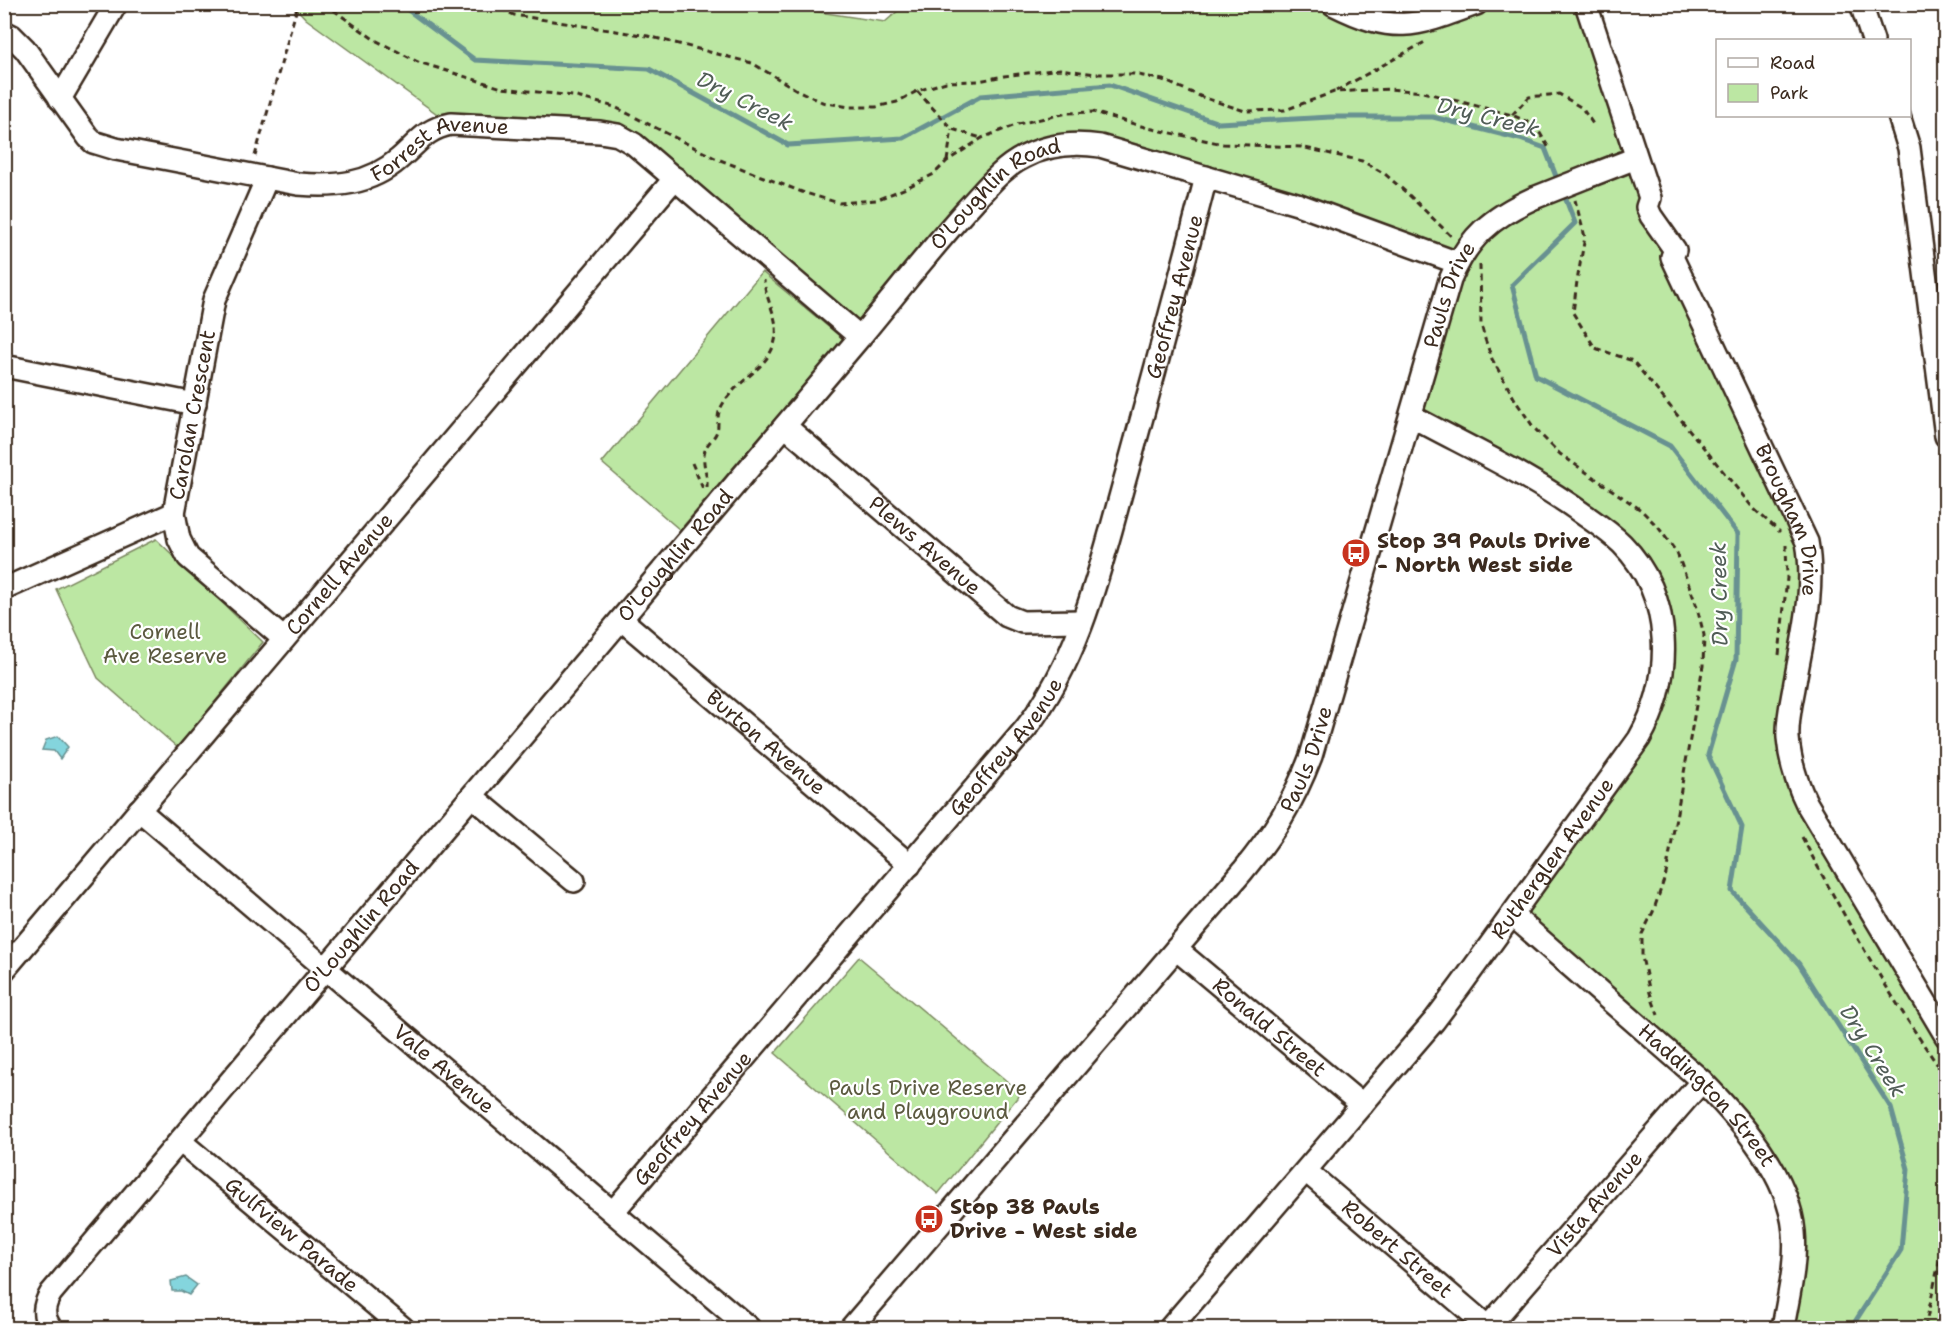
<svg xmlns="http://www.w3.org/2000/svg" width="1950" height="1333" font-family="'Shantell Sans',sans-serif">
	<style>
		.green { fill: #bce7a3; stroke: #7c8860; stroke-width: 1.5 }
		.water { fill: #84d5dd; stroke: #679191; stroke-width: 1.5 }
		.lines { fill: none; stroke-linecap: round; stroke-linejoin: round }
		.stream { stroke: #679191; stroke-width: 5 }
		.minor-casing { stroke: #3b2a1e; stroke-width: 26 }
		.path { stroke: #3b2a1e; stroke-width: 3; stroke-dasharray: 6 4.5; stroke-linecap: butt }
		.minor { stroke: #fff; stroke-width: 21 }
		.minor-bridge-casing { stroke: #3b2a1e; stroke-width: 26; stroke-linecap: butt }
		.minor-bridge { stroke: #fff; stroke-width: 21 }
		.labels { text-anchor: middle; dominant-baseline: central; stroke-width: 4.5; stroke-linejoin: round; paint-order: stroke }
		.street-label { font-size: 21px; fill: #3b2a1e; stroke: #fff }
		.poi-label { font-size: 21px; font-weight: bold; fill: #3b2a1e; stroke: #fff; text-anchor: start }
		.park-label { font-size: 21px; fill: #5b593f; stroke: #fff }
		.water-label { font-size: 22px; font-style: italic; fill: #515d57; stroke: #fff }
	</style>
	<rect width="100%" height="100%" fill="#fff"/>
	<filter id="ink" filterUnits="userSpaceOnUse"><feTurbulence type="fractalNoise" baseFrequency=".0167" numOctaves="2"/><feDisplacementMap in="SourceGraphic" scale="12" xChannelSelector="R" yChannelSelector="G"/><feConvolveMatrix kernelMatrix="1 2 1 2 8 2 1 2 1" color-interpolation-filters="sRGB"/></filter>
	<g filter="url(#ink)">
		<g class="green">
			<path d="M785 4 806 10 885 22 906 4H1333L1410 25 1476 5H1586L1650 198 1803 532 1791 760 1945 1035V1328H1782L1789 1207 1724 1103 1512 915 1645 729 1663 627 1615 537 1411 416 1460 257 1091 145 1011 165 860 337 627 139 451 124 306 19 293 5Z"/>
			<path d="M762 272 843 339 680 530 602 463Z"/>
			<path d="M156 539 263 642 178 748 98 678 56 589Z"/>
			<path d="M859 957 1021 1093 938 1194 775 1053Z"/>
		</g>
		<g class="water">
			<path d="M58 736 68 747 60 759 54 751 42 750 46 740Z"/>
			<path d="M186 1277 197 1285 189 1295 181 1291H172L171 1281Z"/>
		</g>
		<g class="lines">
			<g class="stream">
				<path d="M400 4 475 60 649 69 788 145 903 138 981 96 1110 85 1219 123 1331 117H1433L1520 139 1545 148 1559 184"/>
				<path d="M1563 192 1575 223 1512 285 1536 376 1670 446 1738 534 1736 659 1708 755 1742 827 1732 891 1799 964 1891 1108 1908 1169 1901 1250 1851 1328"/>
			</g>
			<g class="minor-casing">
				<g id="minor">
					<path d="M1333 4C1395 35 1414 27 1476 4"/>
					<path id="s1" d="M1586 4 1650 198 1647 207 1651 216 1675 250 1672 257 1807 542C1816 591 1802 639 1794 688 1791 704 1787 721 1788 738 1790 762 1796 782 1807 804L1946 1036"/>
					<path d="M1861 4 1873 40"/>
					<path id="s2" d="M4 32 12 36 25 49 88 137 93 142 116 149 298 184C335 187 369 185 399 159 418 143 425 129 451 124L600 132 618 135 634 144 860 337"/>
					<path d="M60 99 116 4"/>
					<path d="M1899 116 1909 148 1946 436"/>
					<path d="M1592 175 1636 158"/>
					<path d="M4 366 195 404"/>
					<path id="s3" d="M785 426 1007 616 1022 622 1082 621"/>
					<path d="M174 513 179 539 188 557 284 639"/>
					<path id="s4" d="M4 589 174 513 214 300 267 178"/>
					<path id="s5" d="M622 620 910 865"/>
					<path d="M472 796 574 881"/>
					<path id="s6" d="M139 810 749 1328"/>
					<path id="s7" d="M1512 915 1702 1081C1741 1121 1789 1175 1794 1232 1797 1264 1788 1297 1783 1328"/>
					<path id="s8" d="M1176 949 1362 1105"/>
					<path id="s9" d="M4 970 675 178"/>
					<path id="s10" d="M180 1141 403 1328"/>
					<path id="s11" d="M1306 1171 1488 1327"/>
					<path id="s12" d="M613 1212 1026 728C1083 654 1102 560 1127 472 1154 374 1181 276 1206 177"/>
					<path id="s13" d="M51 1328C42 1316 43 1306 51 1293L860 337C895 295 929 251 966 210 984 191 1000 169 1024 157 1047 145 1074 142 1100 146L1297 204 1458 263"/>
					<path id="s14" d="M851 1328 1242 872C1274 833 1293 803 1311 756L1450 280C1468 237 1492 217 1534 198"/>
					<path id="s15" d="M1170 1328 1434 1021 1461 985 1639 739C1674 678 1674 597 1622 544 1611 533 1599 525 1586 516 1532 476 1470 448 1411 416"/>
					<path id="s16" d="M1487 1328 1702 1081"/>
				</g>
			</g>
			<g class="path">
				<path d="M325 4 375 40 418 62 502 88 573 96 615 107 715 158 802 192 839 203 876 200 906 188 934 174 947 161 982 138 1018 124 1068 113 1093 112 1148 128 1223 144 1301 147 1362 161 1385 174 1409 195 1452 237"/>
				<path d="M491 4 514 15 648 36 752 63 797 90 822 102 849 107H876L897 102 917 91 946 82 979 81 1004 76 1060 69 1095 74H1134L1163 80 1202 97 1245 111 1285 110 1334 92 1390 89 1423 92 1512 115 1535 125 1549 148"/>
				<path d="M917 91 952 129 981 138"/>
				<path d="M1336 91 1425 42"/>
				<path d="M1512 115 1529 97 1559 94 1582 108 1593 124"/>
				<path d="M255 156 298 4"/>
				<path d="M947 161 952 129"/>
				<path d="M1575 200 1585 237 1577 281 1573 313 1595 348 1633 361 1753 508 1780 532"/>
				<path d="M1480 265 1481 324 1485 339 1492 359 1517 403 1534 428 1560 454 1641 510 1658 527 1677 553 1696 604 1704 635 1703 666 1666 874 1653 912 1642 934V957L1650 993 1658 1015"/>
				<path d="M692 463 704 491"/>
				<path d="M707 487C708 475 701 462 705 450 707 443 715 438 717 431 719 425 717 418 719 412 731 380 772 371 776 335 778 316 765 299 764 280"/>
				<path d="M1779 655 1787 578 1786 545"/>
				<path d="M1802 837C1845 919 1892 1001 1946 1077"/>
				<path d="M1925 1328 1946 1229"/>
			</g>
			<use href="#minor" class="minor"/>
			<g class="minor-bridge-casing">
				<path id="minor-bridge" d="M1534 198 1592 175"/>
			</g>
			<use href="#minor-bridge" class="minor-bridge"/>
		</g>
	</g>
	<defs>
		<g id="bus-disc" transform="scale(1.5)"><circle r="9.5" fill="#c8321e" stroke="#fff"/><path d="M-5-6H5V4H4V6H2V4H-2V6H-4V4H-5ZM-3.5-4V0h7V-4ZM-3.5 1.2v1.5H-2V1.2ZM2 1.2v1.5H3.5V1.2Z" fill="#fff"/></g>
	</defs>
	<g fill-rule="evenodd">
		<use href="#bus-disc" x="1356" y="553"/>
		<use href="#bus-disc" x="929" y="1219"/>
	</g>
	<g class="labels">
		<g class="street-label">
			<text stroke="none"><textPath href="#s2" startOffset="504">Forrest Avenue</textPath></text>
			<text stroke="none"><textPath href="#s13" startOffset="1490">O'Loughlin Road</textPath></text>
			<text stroke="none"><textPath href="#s12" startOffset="1095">Geoffrey Avenue</textPath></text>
			<text stroke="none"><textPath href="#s14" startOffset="1218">Pauls Drive</textPath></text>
			<text stroke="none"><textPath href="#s4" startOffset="286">Carolan Crescent</textPath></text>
			<text stroke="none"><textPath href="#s1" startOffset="562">Brougham Drive</textPath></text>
			<text stroke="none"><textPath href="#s3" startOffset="184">Plews Avenue</textPath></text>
			<text stroke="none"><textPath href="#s13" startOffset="1004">O'Loughlin Road</textPath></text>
			<text stroke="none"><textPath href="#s9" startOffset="519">Cornell Avenue</textPath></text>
			<text stroke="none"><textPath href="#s5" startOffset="189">Burton Avenue</textPath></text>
			<text stroke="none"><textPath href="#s12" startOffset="609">Geoffrey Avenue</textPath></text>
			<text stroke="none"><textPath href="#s14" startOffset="732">Pauls Drive</textPath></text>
			<text stroke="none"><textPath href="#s15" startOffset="606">Rutherglen Avenue</textPath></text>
			<text stroke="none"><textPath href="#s13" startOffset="518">O'Loughlin Road</textPath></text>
			<text stroke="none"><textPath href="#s8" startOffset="122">Ronald Street</textPath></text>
			<text stroke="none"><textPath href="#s6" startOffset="400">Vale Avenue</textPath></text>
			<text stroke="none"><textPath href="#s7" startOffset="266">Haddington Street</textPath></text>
			<text stroke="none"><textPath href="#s12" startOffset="123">Geoffrey Avenue</textPath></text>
			<text stroke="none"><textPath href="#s16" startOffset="164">Vista Avenue</textPath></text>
			<text stroke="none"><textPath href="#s10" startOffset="146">Gulfview Parade</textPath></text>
			<text stroke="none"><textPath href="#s11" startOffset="120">Robert Street</textPath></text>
		</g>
		<g class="poi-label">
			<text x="1377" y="541">Stop 39 Pauls Drive<tspan x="1377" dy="24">- North West side</tspan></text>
			<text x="950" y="1207">Stop 38 Pauls<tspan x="950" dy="24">Drive - West side</tspan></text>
		</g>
		<g class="park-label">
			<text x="165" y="632">Cornell<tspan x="165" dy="24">Ave Reserve</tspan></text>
			<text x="928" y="1088">Pauls Drive Reserve<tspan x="928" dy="24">and Playground</tspan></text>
		</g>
		<g class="water-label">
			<text transform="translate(745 101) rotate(27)">Dry Creek</text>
			<text transform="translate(1488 117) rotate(14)">Dry Creek</text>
			<text transform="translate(1719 594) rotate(-91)">Dry Creek</text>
			<text transform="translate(1873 1051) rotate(58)">Dry Creek</text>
		</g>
	</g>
	<rect width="1950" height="1333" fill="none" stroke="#fff" stroke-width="24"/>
	<rect x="12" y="12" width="1926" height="1309" fill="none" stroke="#3b2a1e" stroke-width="2" filter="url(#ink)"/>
	<rect x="1716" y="39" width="195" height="78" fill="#ffffff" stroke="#b1aaa5" stroke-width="1.5"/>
	<rect x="1728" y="58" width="30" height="9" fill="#ffffff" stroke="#b1aaa5" stroke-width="1.5"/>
	<text x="1770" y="69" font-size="18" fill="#3b2a1e">Road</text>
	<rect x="1728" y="84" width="30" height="18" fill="#bce7a3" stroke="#b1aaa5" stroke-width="1.5"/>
	<text x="1770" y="99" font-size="18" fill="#3b2a1e">Park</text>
</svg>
